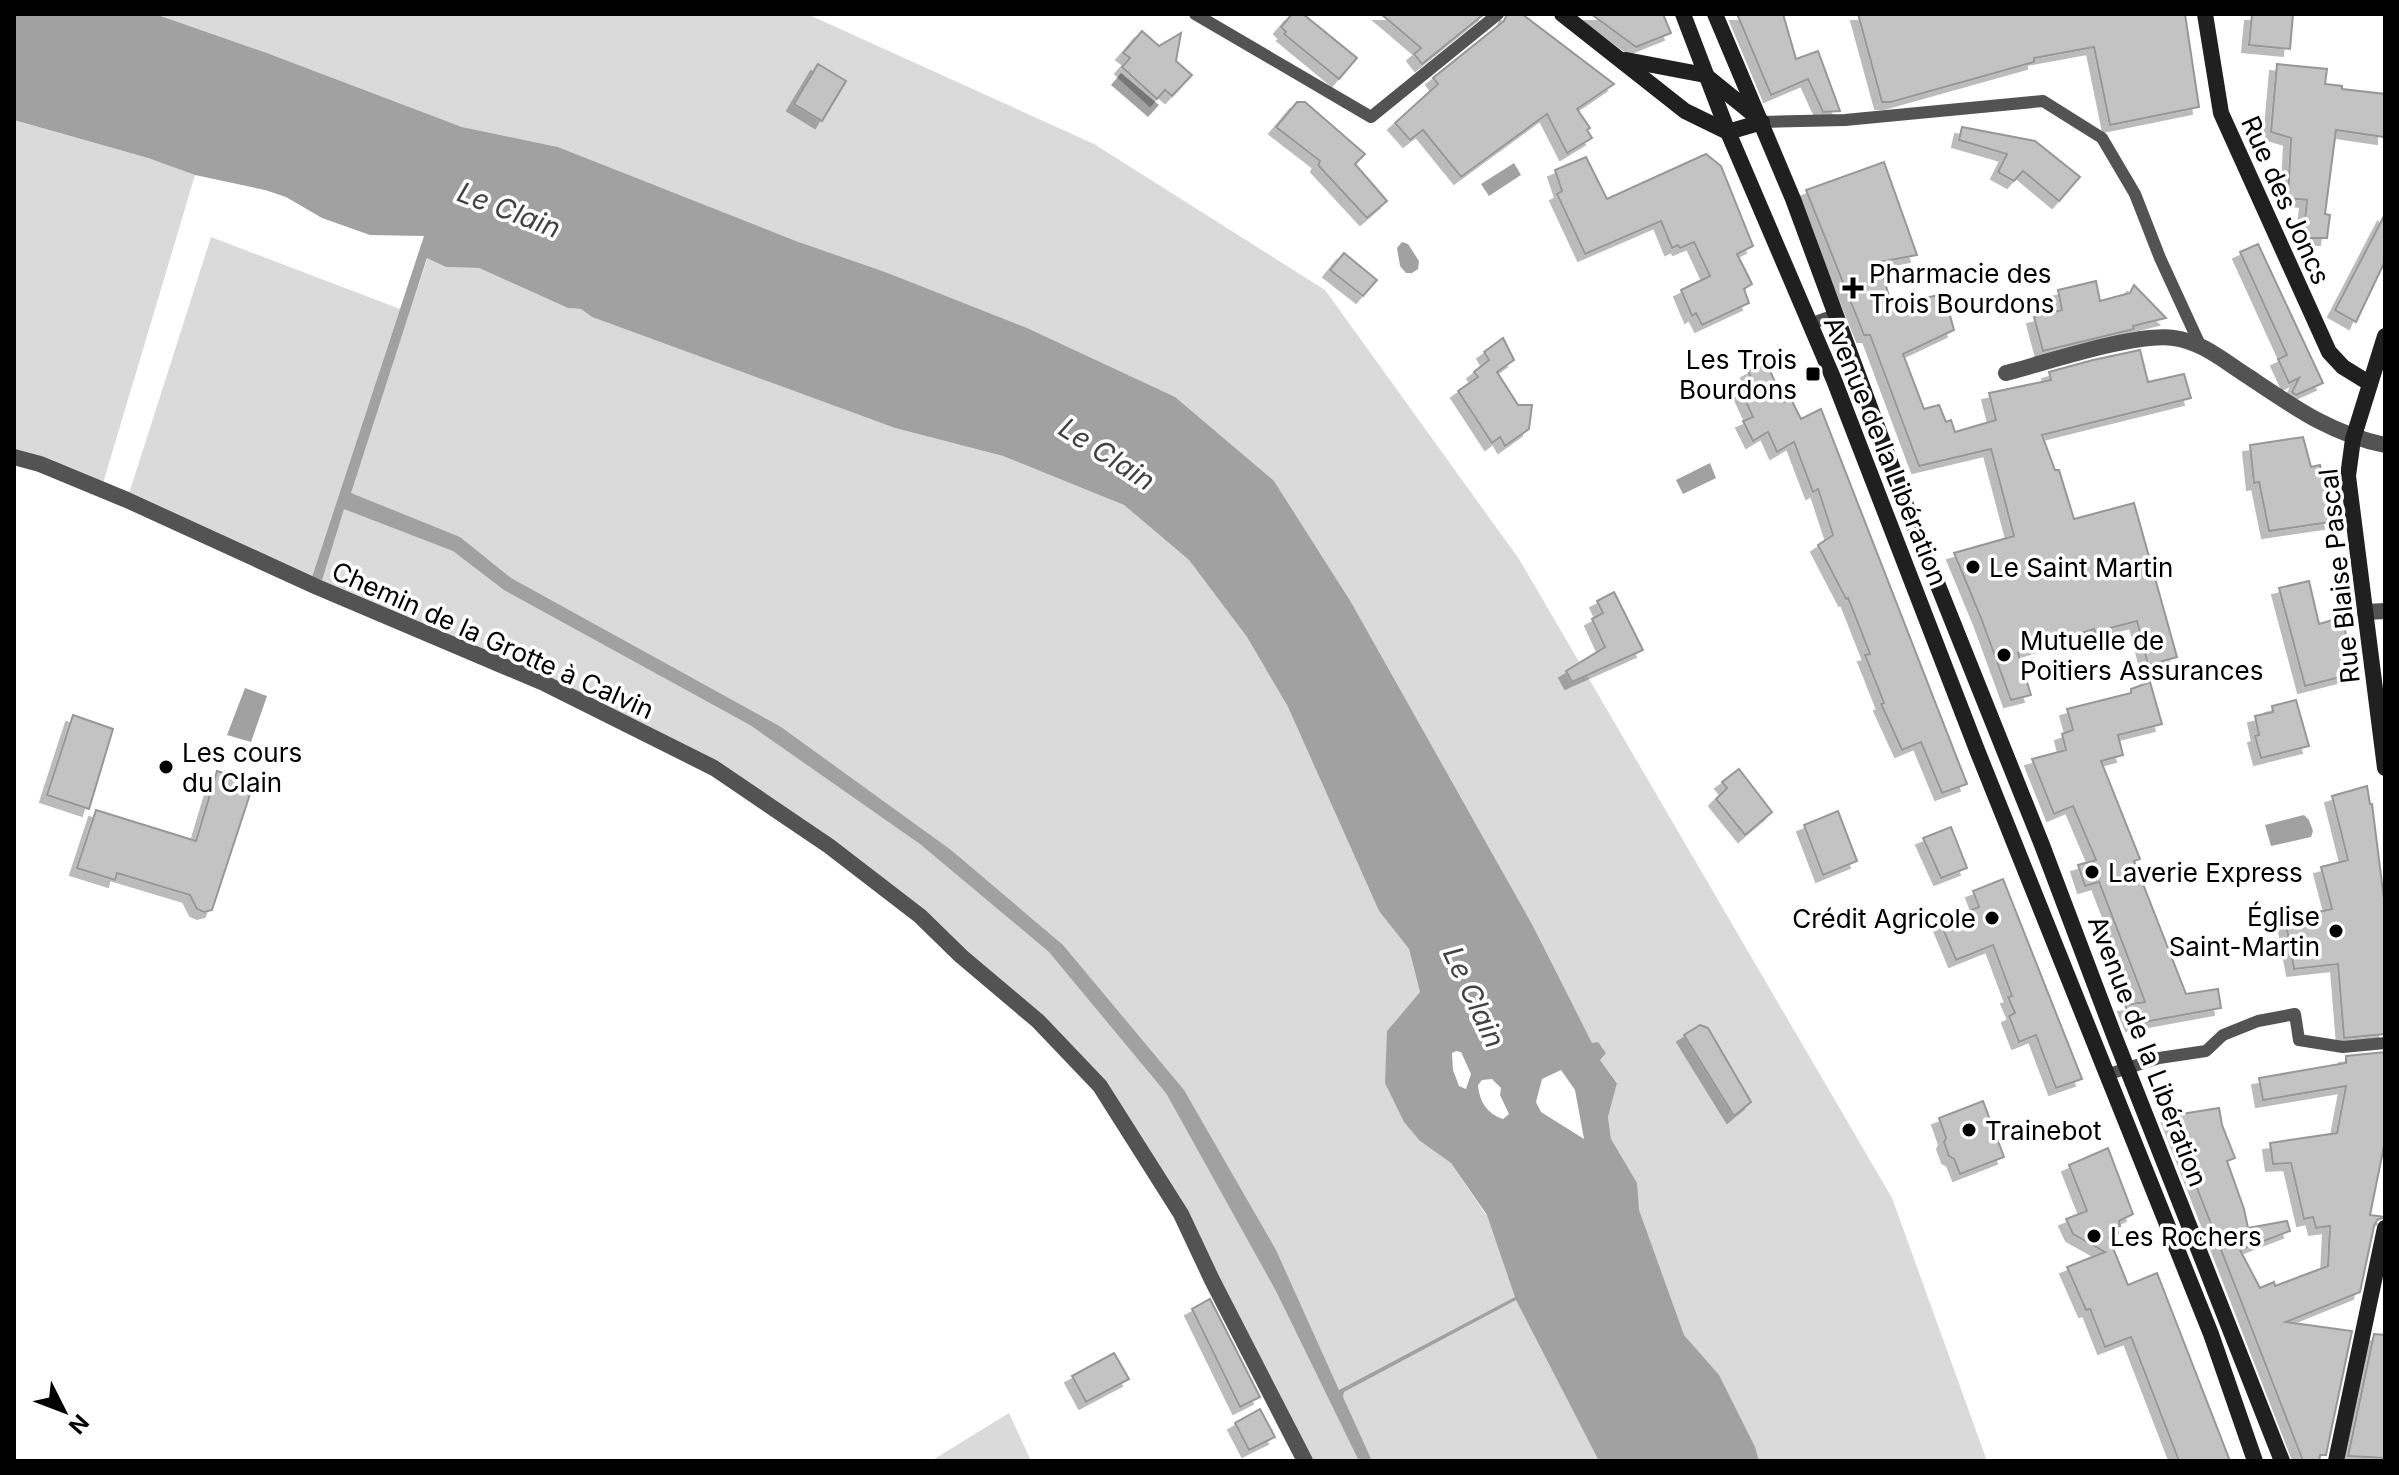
<svg xmlns="http://www.w3.org/2000/svg" width="2399" height="1475" font-family="Inter,sans-serif">
	<style>
		.green { fill: #dadada }
		.water { fill: #a1a1a1; fill-rule: evenodd }
		.building { fill: #c3c3c3; stroke: #979797; stroke-width: 2; filter: url(#shadow) }
		.lines { fill: none; stroke-linecap: round; stroke-linejoin: round }
		.lane { stroke: #535353; stroke-width: 12 }
		.street { stroke: #535353; stroke-width: 16 }
		.secondary { stroke: #202020; stroke-width: 16 }
		.poi-dot { fill: #000; stroke: #fff; stroke-width: 3 }
		.labels { text-anchor: middle; dominant-baseline: central; stroke-width: 7; stroke-linejoin: round; paint-order: stroke }
		.street-label { font-size: 26px; fill: #000; stroke: #fff }
		.poi-label { font-size: 26px; fill: #000; stroke: #fff; text-anchor: start }
		.water-label { font-size: 28px; font-style: italic; fill: #424242; stroke: #fff }
	</style>
	<defs>
		<filter id="shadow"><feDropShadow dx="-7" dy="7" stdDeviation="0" flood-color="#0004"/></filter>
	</defs>
	<rect width="100%" height="100%" fill="#fff"/>
	<g class="green">
		<path d="M155 14H807L1094 144 1325 290 1519 559 1892 1198 1987 1461H1314L1100 1086 961 956 714 768 317 587 428 257 446 267 479 268 568 308 581 309 592 317 895 428 1003 456 1124 505 1189 560 1247 637 1288 707 1379 911 1409 949 1420 992 1387 1031 1420 1141 1451 1163 1486 1215 1611 1139 1608 1117 1617 1082 1600 1060 1533 926 1351 602 1274 481 885 272 796 241 558 147 462 127 267 53Z"/>
		<path d="M14 120 148 158 195 175 101 490 14 457Z"/>
		<path d="M211 237 400 309 312 577 127 500Z"/>
		<path d="M1009 1413 1031 1461H931Z"/>
	</g>
	<g class="water">
		<path d="M14 14H155L267 53 462 127 558 147 796 241 885 272 1027 328 1175 397 1274 481 1351 602 1533 926 1592 1043 1598 1042 1606 1053 1600 1060 1617 1083 1608 1117 1611 1139 1637 1183 1639 1210 1684 1335 1719 1375 1755 1447 1759 1461H1599L1516 1300 1344 1392 1343 1397 1372 1461H1359L1276 1291 1166 1093 1049 952 920 844 750 725 504 590 453 551 344 509 322 580 312 577 424 236 370 235 322 218 286 197 265 190 195 175 148 158 14 120ZM427 258 446 267 479 268 568 308 581 309 592 317 895 428 1003 456 1124 505 1189 560 1247 637 1288 707 1379 911 1409 949 1420 992 1387 1031 1385 1083 1404 1122 1420 1141 1451 1163 1487 1215 1515 1297 1339 1390 1276 1250 1184 1090 1063 945 951 850 781 727 511 578 460 537 351 493ZM1456 1051 1461 1052 1471 1074 1466 1089 1459 1086 1453 1070 1452 1053ZM1561 1070 1575 1090 1584 1139 1541 1112 1536 1102 1542 1079ZM1492 1079 1501 1088 1500 1095 1509 1114 1503 1119C1487 1114 1479 1101 1478 1085L1482 1080Z"/>
		<path d="M1121 73 1159 105 1148 117 1111 85Z"/>
		<path d="M1514 163 1521 175 1489 196 1481 184Z"/>
		<path d="M1402 242 1408 244 1419 261 1418 269 1412 273H1406L1400 266 1397 248Z"/>
		<path d="M1710 463 1716 478 1683 494 1676 480Z"/>
		<path d="M245 688 267 696 251 742 227 735Z"/>
		<path d="M2304 815 2309 820 2313 831 2311 837 2271 846 2265 825Z"/>
	</g>
	<g class="building">
		<path d="M1292 14H1303L1357 58 1339 79 1284 34 1286 32 1281 27Z"/>
		<path d="M1381 14H1484L1422 64 1414 54 1421 48Z"/>
		<path d="M1507 14H1522L1614 84 1577 109 1590 128 1587 130 1592 138 1567 153 1547 114 1461 177 1423 130 1410 140 1395 123 1438 84 1433 78 1504 21Z"/>
		<path d="M1591 14H1663L1671 33 1636 47Z"/>
		<path d="M1737 14H1783L1796 59 1818 51 1840 111 1823 112 1808 79 1771 95Z"/>
		<path d="M1858 14H2185L2199 107 2110 125 2094 47 2034 58V62L1891 102H1882Z"/>
		<path d="M2252 14H2293L2290 49 2249 45Z"/>
		<path d="M1142 31 1159 46 1181 33 1176 61 1192 75 1172 96 1165 90 1157 99 1122 67 1130 58 1123 53Z"/>
		<path d="M818 64 846 81 822 121 794 104Z"/>
		<path d="M2277 64 2327 69 2325 84 2342 86V89L2385 94 2384 137 2336 130 2325 214 2330 215 2327 238H2303L2307 200 2288 198 2291 138 2271 132Z"/>
		<path d="M1297 102H1305L1365 154 1355 164 1387 201 1367 218 1318 165 1320 161 1276 127Z"/>
		<path d="M1962 127 2035 141 2080 177 2059 201 2023 171 2014 181 1998 172 2007 154 1959 140Z"/>
		<path d="M1706 154 1721 166 1753 246 1737 254 1752 284 1744 289 1749 303 1702 325 1696 313 1692 316 1681 290 1710 276 1694 242 1680 248 1678 245 1672 248 1661 221 1585 254 1557 194 1562 191 1555 170 1586 157 1607 199Z"/>
		<path d="M1884 162 1917 255 1880 262 1891 305 1944 294 1954 330 1903 354 1924 409 1939 405 1946 422 1951 420 1955 432 1996 420 1989 393 2051 380 2049 372 2093 360 2140 350 2148 382 2184 374 2191 398 2042 435 2055 470H2059L2074 519 2134 503 2177 657 2148 665 2137 621 2095 632 2094 629 2018 653 2031 695 2011 700 1981 618 1954 553 2014 536 1991 449 1919 466 1870 335H1864L1806 190Z"/>
		<path d="M2385 214V261L2356 322 2335 310Z"/>
		<path d="M2258 244 2323 383 2296 395 2292 392 2299 378 2289 383 2278 359 2287 355 2240 252Z"/>
		<path d="M1344 253 1377 280 1363 296 1330 270Z"/>
		<path d="M2096 281 2100 301 2130 293 2134 285 2166 318 2133 326 2134 329 2043 351 2034 317 2062 310 2058 290Z"/>
		<path d="M1503 338 1514 360 1497 372 1518 405H1532L1529 429 1505 446 1500 437 1492 443 1458 391 1478 377 1474 372 1489 360 1484 352Z"/>
		<path d="M1766 362 1784 402 1791 399 1801 419 1821 409 1967 784 1942 793 1921 742 1902 750 1881 704 1884 703 1865 655 1870 654 1848 598 1846 599 1818 545 1833 535 1818 489 1813 492 1794 442 1777 452 1768 432 1753 441 1743 421 1753 417 1741 391 1754 384 1748 371Z"/>
		<path d="M2303 437 2311 467 2320 465 2331 522 2269 531 2259 482 2254 483 2250 445Z"/>
		<path d="M2309 581 2319 624 2343 617 2352 674 2305 686 2279 588Z"/>
		<path d="M1614 592 1643 650 1572 682 1566 671 1605 647 1592 619 1603 613 1597 601Z"/>
		<path d="M2150 682 2162 724 2118 735 2123 755 2101 761 2140 859 2134 861 2186 994 2218 989 2221 1008 2133 1024 2125 1005 2145 1002 2099 882 2085 886 2078 865 2096 860 2073 806 2054 814 2032 759 2066 750 2062 734 2073 730 2067 709 2131 693V689Z"/>
		<path d="M2296 700 2309 746 2261 758 2255 736 2259 735 2255 716 2273 712 2272 706Z"/>
		<path d="M73 715 113 729 89 809 47 795Z"/>
		<path d="M1739 769 1772 812 1745 835 1716 799 1727 788 1722 782Z"/>
		<path d="M217 771 254 782 212 910 204 912 197 909 190 895 117 873 115 880 77 868 96 810 196 841Z"/>
		<path d="M2367 786 2370 804H2372L2385 907V1034L2344 1038 2338 964 2294 969 2285 919 2332 909 2321 867 2348 860 2332 796Z"/>
		<path d="M1838 811 1857 861 1823 875 1804 825Z"/>
		<path d="M1951 827 1967 868 1941 878 1923 838Z"/>
		<path d="M2003 879 2082 1079 2056 1088 2036 1035 2019 1042 2009 1016 2015 1013 2008 997 2012 996 1993 945 1956 960 1940 922 1979 907 1973 891Z"/>
		<path d="M1700 1025 1708 1028 1751 1102 1734 1116 1684 1035Z"/>
		<path d="M2385 1052V1141L2370 1215 2385 1217 2377 1220 2374 1226 2360 1292 2286 1322 2352 1331 2326 1455H2320L2319 1461H2303L2169 1116 2219 1108 2222 1125 2235 1158 2227 1161 2244 1209 2248 1228 2287 1221 2290 1231 2240 1250 2260 1288 2274 1282 2275 1286 2328 1266 2330 1226 2316 1228 2313 1217 2304 1219 2291 1163 2273 1164 2270 1143 2337 1133 2346 1086 2263 1100 2259 1078 2346 1063V1056Z"/>
		<path d="M1983 1101 2004 1157 1960 1174 1954 1159 1949 1156 1944 1142 1946 1138 1939 1118Z"/>
		<path d="M2108 1148 2133 1214 2119 1221 2120 1226 2116 1227 2118 1233 2109 1238 2128 1285 2157 1273 2230 1461H2179L2131 1337 2105 1347 2090 1309 2086 1310 2067 1267 2105 1252 2073 1234 2066 1219 2087 1211 2069 1165Z"/>
		<path d="M1210 1299 1260 1397 1240 1407 1192 1309Z"/>
		<path d="M2374 1334 2385 1335V1458L2348 1456Z"/>
		<path d="M1114 1353 1129 1379 1086 1402 1072 1376Z"/>
		<path d="M1260 1409 1275 1437 1249 1450 1235 1423Z"/>
	</g>
	<g class="lines">
		<g class="lane">
			<path d="M1195 14 1371 117 1498 14"/>
			<path d="M1762 122 1845 120 2043 101 2102 138 2135 194 2160 258 2200 345"/>
			<path d="M1810 324 1835 315"/>
			<path d="M2106 1075 2159 1058 2206 1051 2223 1035 2258 1021 2295 1014 2299 1040 2343 1047 2385 1043"/>
		</g>
		<g class="street">
			<path d="M2006 373C2045 363 2137 332 2174 338 2203 342 2225 362 2249 377 2294 407 2331 434 2385 445"/>
			<path d="M14 457 40 464 127 500 317 587 546 684 714 768 829 846 920 916 961 956 1038 1021 1100 1086 1181 1214 1212 1280 1305 1461"/>
			<path d="M2365 612 2385 611"/>
		</g>
		<g class="secondary">
			<path d="M1562 14 1685 111 1728 132 1762 122"/>
			<path d="M1683 14 1728 132 1834 380 1977 750 2211 1334 2255 1461"/>
			<path d="M1715 14 1793 199 1909 513 2042 845 2115 1038 2282 1461"/>
			<path d="M2205 14 2221 113 2329 352 2343 367 2369 383"/>
			<path d="M1626 60 1705 75 1758 118"/>
			<path d="M2385 336 2353 439 2348 476 2385 768"/>
			<path d="M2336 1461 2385 1228"/>
		</g>
	</g>
	<g class="poi-dot">
		<path d="M1849 276h8v8h8v8h-8v8h-8v-8h-8v-8h8z"/>
		<rect x="1805" y="366" width="16" height="16" rx="4"/>
		<circle cx="1973" cy="567" r="8"/>
		<circle cx="2004" cy="655" r="8"/>
		<circle cx="166" cy="767" r="8"/>
		<circle cx="2092" cy="872" r="8"/>
		<circle cx="1992" cy="918" r="8"/>
		<circle cx="2336" cy="931" r="8"/>
		<circle cx="1969" cy="1130" r="8"/>
		<circle cx="2094" cy="1236" r="8"/>
	</g>
	<g class="labels">
		<g class="street-label">
			<text transform="translate(2286 200) rotate(66)">Rue des Joncs</text>
			<text transform="translate(1886 451) rotate(68)">Avenue de la Libération</text>
			<text transform="translate(2339 576) rotate(-96)">Rue Blaise Pascal</text>
			<text transform="translate(493 640) rotate(24)">Chemin de la Grotte à Calvin</text>
			<text transform="translate(2148 1051) rotate(69)">Avenue de la Libération</text>
		</g>
		<g class="poi-label">
			<text x="1869" y="273">Pharmacie des<tspan x="1869" dy="30">Trois Bourdons</tspan></text>
			<text x="1797" y="359" text-anchor="end">Les Trois<tspan x="1797" dy="30">Bourdons</tspan></text>
			<text x="1989" y="567">Le Saint Martin</text>
			<text x="2020" y="640">Mutuelle de<tspan x="2020" dy="30">Poitiers Assurances</tspan></text>
			<text x="182" y="752">Les cours<tspan x="182" dy="30">du Clain</tspan></text>
			<text x="2108" y="872">Laverie Express</text>
			<text x="2320" y="916" text-anchor="end">Église<tspan x="2320" dy="30">Saint-Martin</tspan></text>
			<text x="1976" y="918" text-anchor="end">Crédit Agricole</text>
			<text x="1985" y="1130">Trainebot</text>
			<text x="2110" y="1236">Les Rochers</text>
		</g>
		<g class="water-label">
			<text transform="translate(509 210) rotate(21)">Le Clain</text>
			<text transform="translate(1107 454) rotate(33)">Le Clain</text>
			<text transform="translate(1474 997) rotate(65)">Le Clain</text>
		</g>
	</g>
	<rect width="2399" height="1475" fill="none" stroke="#000000" stroke-width="32"/>
	<g transform="translate(64 1411) rotate(132)" stroke="#ffffff" stroke-width="6" paint-order="stroke">
	<path d="M0-6L14 30L0 20L-14 30Z" fill="#000000"/>
	<text y="-12" font-size="22" font-weight="bold" text-anchor="middle" fill="#000000">N</text>
	</g>
</svg>
